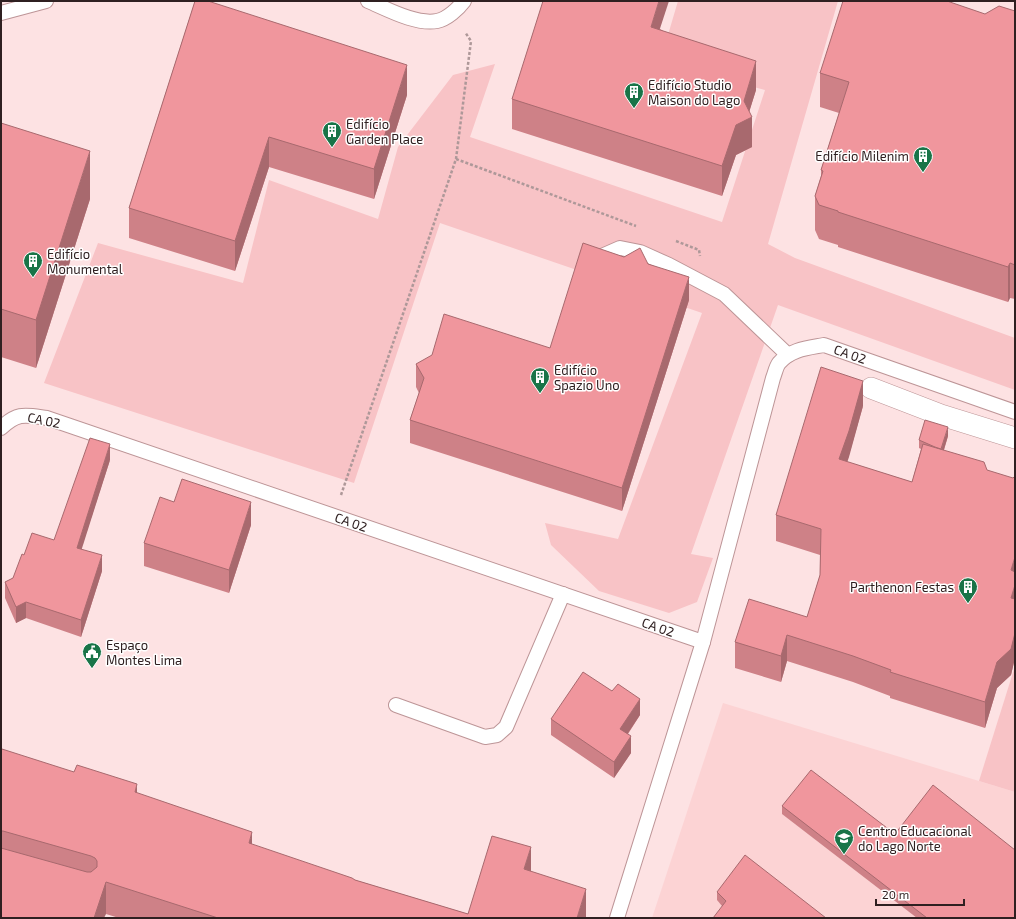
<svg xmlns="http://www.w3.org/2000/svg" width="1016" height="919" font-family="'Exo 2',sans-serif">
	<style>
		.built { fill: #fcd3d4 }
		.green { fill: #f8c3c6 }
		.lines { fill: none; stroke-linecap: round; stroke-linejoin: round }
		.service-casing { stroke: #bd9597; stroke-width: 16 }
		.pedestrian-casing { stroke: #bd9597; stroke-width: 22 }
		.path { stroke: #ae9899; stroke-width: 2.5; stroke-dasharray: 3 2; stroke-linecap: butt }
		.service { stroke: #fff; stroke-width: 14 }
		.pedestrian { stroke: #fff; stroke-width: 21 }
		.wall { fill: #ce8187 }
		.shaded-wall { fill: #a8696e }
		.building { fill: #f0969d; stroke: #a8696e }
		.labels { text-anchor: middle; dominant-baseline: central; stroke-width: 3; stroke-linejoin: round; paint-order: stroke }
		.poi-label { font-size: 13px; fill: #2f2021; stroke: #fff; text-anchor: start }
		.street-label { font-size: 13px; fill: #2f2021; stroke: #fff }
	</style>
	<rect width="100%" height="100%" fill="#fde2e3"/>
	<path class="built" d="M723 703 1015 792V918H652Z"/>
	<g class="green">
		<path d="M678 1H838L768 244 795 258 1015 338V390L778 305 691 554 713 558 697 602 669 613 599 591 551 545 545 523 618 539 702 313 440 223 354 483 44 383 98 243 243 283 269 180 378 219 398 147 453 75 495 64 470 137 722 222 765 90 660 62Z"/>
		<path d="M1015 666V792L979 781Z"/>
	</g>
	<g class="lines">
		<g class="service-casing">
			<g id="service">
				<path d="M368 1C387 9 416 25 437 21 447 19 458 9 464 1"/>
				<path d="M1 13 46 1"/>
				<path d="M595 259 620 248 640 252 669 265 724 294 788 355"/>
				<path d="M1 428C18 412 25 415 47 418L703 642"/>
				<path d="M396 705 485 737 497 735 506 727 563 594"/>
				<path d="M617 918 703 642 773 378C775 373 776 367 779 363 791 349 808 348 824 345L1015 412"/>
			</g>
		</g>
		<g class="pedestrian-casing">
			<path id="pedestrian" d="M871 388 941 415 1015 438"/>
		</g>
		<g class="path">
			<path d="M456 159 636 226"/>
			<path d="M676 241 699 250 700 256"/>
			<path d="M341 495 456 159 471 41 465 32"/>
		</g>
		<use href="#service" class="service"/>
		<use href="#pedestrian" class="pedestrian"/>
	</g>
	<g class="wall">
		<path d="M195 1 407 95 374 199 269 167 235 271 129 238V208Z"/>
		<path d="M1015 11V299L1010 298 1008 302 838 247V245L819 239 815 230V196L821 176V170L839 113 820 107V73L985 14Z"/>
		<path d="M660 29 756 90 749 112 752 147 736 155 722 196 512 129V99Z"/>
		<path d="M1 123 90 199 36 368 1 357Z"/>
		<path d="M624 257 648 264 689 300 622 511 410 443V420L419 393 416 387V364L550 348Z"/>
		<path d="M863 406 847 462 912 482 921 449 919 448V440L948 436 944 450 1015 658 1011 675 997 688 985 728 890 698V696L853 682 787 661 781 682 735 668V642L807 617 820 575V555L776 541V515Z"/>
		<path d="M110 460 81 549 102 571 81 637 26 618 16 623 5 598V582L13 578 54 540Z"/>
		<path d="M174 502 251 525 229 593 144 566V543Z"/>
		<path d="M640 715 628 734 631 753 614 778 551 735V719Z"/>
		<path d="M1 752 137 793 252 845 355 880 468 914 531 871 577 918H119L106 914 1 918Z"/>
		<path d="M782 806 895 834 1015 918H917L782 814Z"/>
		<path d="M717 892 826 918 722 906 717 900Z"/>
	</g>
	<g class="shaded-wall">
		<path d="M659 1H669L651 56V27Z"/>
		<path d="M756 61V90L747 119 752 117V147L736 155 722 196V166L744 101Z"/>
		<path d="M407 65V95L374 199V169Z"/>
		<path d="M269 137V167L235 271V241Z"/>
		<path d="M90 151V199L36 368V320Z"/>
		<path d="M1010 263V298L1008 302V267Z"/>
		<path d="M689 277V300L622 511V488Z"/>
		<path d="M863 381V406L849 457 839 485V459Z"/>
		<path d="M948 427V436L941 459V451Z"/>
		<path d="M110 444V460L77 564V548Z"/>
		<path d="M251 502V525L229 593V570Z"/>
		<path d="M102 555V571L81 637V620Z"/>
		<path d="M1015 557V583L1011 570Z"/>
		<path d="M1015 585V611L1011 598Z"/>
		<path d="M26 602V618L16 623V607Z"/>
		<path d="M1015 633V658L1011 675 997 688 985 728V702L997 662Z"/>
		<path d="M787 635V661L781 682V656Z"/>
		<path d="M640 699V715L620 745V729Z"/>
		<path d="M631 736V753L614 778V762Z"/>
		<path d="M137 784V816L135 792Z"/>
		<path d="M252 832V864L249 843Z"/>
		<path d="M531 847V880L524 869Z"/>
		<path d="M106 882V914L104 918H94Z"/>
		<path d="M586 889V918H577Z"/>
	</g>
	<g class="building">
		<path d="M195 1H208L407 65 374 169 269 137 235 241 129 208Z"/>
		<path d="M543 1H659L651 27 756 61 744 101 752 117 736 125 722 166 512 99Z"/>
		<path d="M843 1H947L985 14 999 6 1015 11V265L1010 263 1008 267 838 212V211L819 205 815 196 823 171 821 170 849 82 820 73Z"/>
		<path d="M1 123 90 151 36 320 1 309Z"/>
		<path d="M583 243 624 257 640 248 648 264 689 277 622 488 410 420 424 378 416 364 432 355 444 314 550 348Z"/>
		<path d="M821 367 863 381 849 431 839 459 912 482 923 444 984 462 987 470 1013 478 1015 476V557L1011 570 1015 572V585L1011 598 1015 599V633L1011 649 997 662 985 702 890 672 891 670 853 656 787 635 781 656 735 642 749 599 807 617 820 575 821 529 776 515Z"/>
		<path d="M925 420 948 427 941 449 935 447 919 440Z"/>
		<path d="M90 438 110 444 77 548 102 555 81 620 26 602 16 607 5 582 13 578 22 554 24 555 32 533 54 540Z"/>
		<path d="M182 479 251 502 229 570 144 543 160 497 174 502Z"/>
		<path d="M583 672 612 691 618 684 640 699 620 729 631 736 614 762 551 719Z"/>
		<path d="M2 749 74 772 77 765 137 784 135 792 252 832 249 843 352 878 355 880 468 914 492 836 531 847 524 869 586 889 577 918H218L106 882 94 918H1V848L87 872H91L97 867V861L95 858 91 856 3 831H1V752Z"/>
		<path d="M811 770 895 834 933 785 1015 850V918H927L782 806Z"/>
		<path d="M745 855 826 918H713L726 901 717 892Z"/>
	</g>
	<defs>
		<g id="building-pin" transform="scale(1)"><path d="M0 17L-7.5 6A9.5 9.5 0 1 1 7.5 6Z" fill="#197448" stroke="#fff"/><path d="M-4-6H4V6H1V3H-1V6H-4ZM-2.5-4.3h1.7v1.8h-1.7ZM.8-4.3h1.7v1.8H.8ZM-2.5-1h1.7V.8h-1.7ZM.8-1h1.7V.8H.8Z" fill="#fff"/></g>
		<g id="civic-pin" transform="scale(1)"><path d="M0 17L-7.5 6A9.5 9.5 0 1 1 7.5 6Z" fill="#197448" stroke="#fff"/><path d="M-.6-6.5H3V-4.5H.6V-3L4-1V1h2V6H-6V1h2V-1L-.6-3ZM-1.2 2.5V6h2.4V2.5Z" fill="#fff"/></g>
		<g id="school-pin" transform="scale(1)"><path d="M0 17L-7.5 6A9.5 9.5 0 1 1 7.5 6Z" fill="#197448" stroke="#fff"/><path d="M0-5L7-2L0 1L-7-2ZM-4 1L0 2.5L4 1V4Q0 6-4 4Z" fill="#fff"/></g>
	</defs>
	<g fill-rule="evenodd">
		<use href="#building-pin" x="634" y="92"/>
		<use href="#building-pin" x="332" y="131"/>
		<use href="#building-pin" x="923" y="156"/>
		<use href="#building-pin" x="33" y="261"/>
		<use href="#building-pin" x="540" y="377"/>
		<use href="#building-pin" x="968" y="587"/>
		<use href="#civic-pin" x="92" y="652"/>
		<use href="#school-pin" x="844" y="838"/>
	</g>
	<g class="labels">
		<g class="poi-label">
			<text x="648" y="85">Edifício Studio<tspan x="648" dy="15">Maison do Lago</tspan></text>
			<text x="346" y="124">Edifício<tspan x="346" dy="15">Garden Place</tspan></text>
			<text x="909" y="156" text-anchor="end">Edifício Milenim</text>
			<text x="47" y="254">Edifício<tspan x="47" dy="15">Monumental</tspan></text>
			<text x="554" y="370">Edifício<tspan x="554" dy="15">Spazio Uno</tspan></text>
			<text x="954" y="587" text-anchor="end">Parthenon Festas</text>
			<text x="106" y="645">Espaço<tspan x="106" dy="15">Montes Lima</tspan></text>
			<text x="858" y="831">Centro Educacional<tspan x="858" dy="15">do Lago Norte</tspan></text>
		</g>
		<g class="street-label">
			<text transform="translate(850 354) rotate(19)">CA 02</text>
			<text transform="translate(44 420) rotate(12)">CA 02</text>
			<text transform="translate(351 522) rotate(19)">CA 02</text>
			<text transform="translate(658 627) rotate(19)">CA 02</text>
		</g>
	</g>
	<rect width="1016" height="919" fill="none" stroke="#2f2021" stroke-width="4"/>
	<path d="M876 899v6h88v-6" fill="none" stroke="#2f2021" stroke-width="2"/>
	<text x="882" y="899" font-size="12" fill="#2f2021" stroke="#ffffff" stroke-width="3" paint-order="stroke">20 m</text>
</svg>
